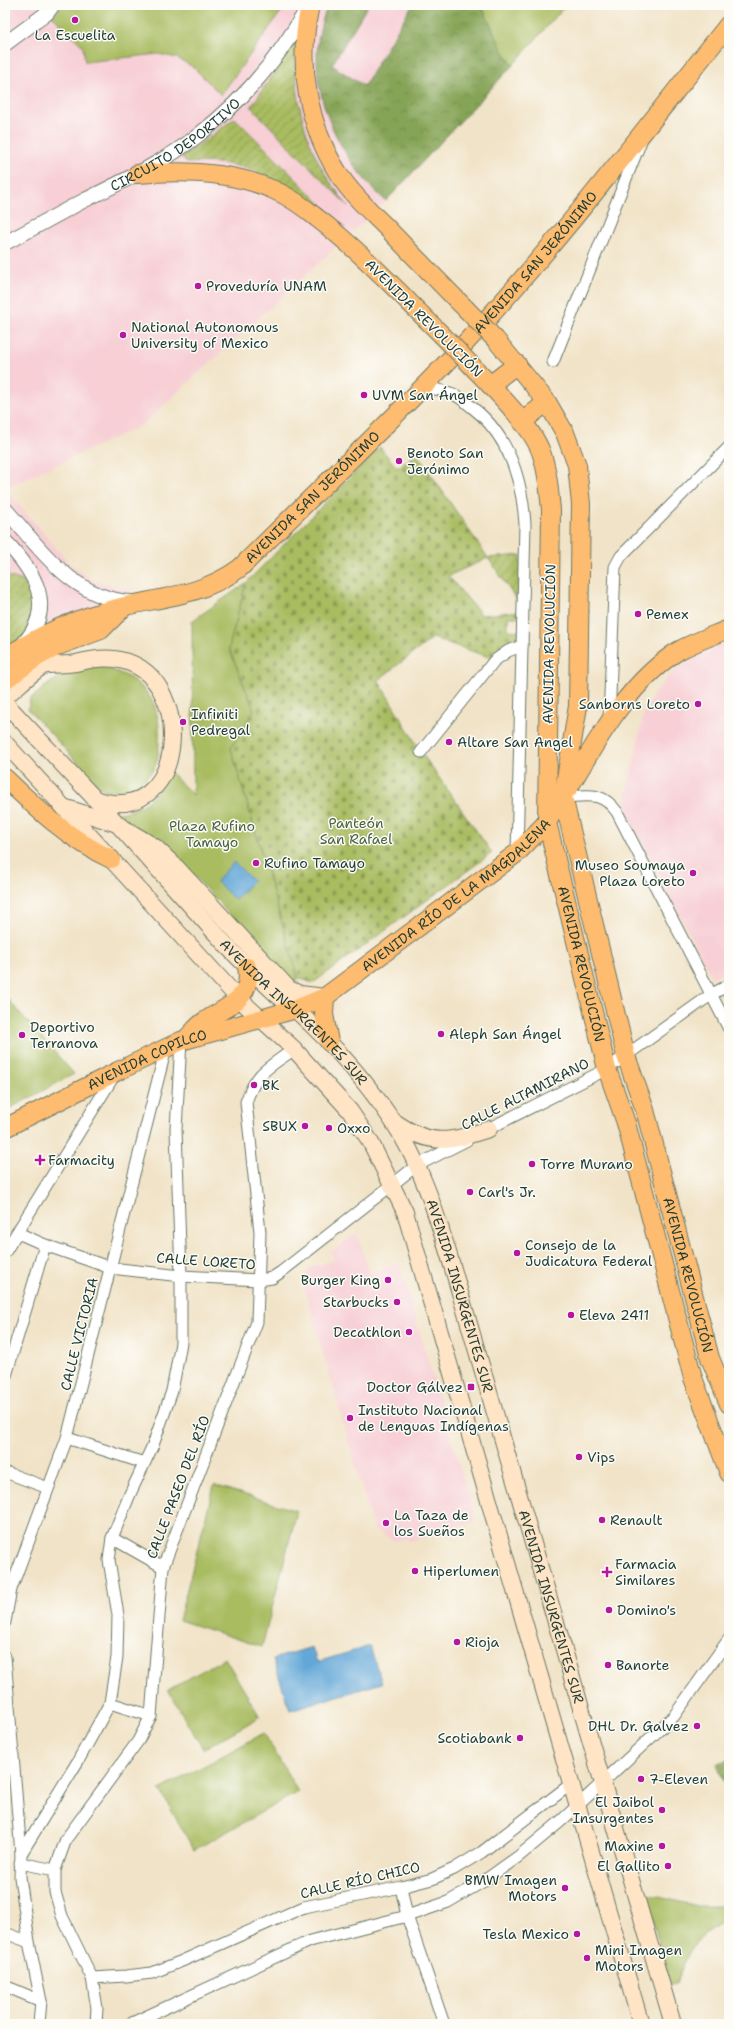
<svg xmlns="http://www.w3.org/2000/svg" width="734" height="2029" font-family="'Shantell Sans',sans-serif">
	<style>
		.built { fill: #f7cfd5 }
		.green { fill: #a9bc60; stroke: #647c4a }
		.forest { fill: url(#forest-crowns); stroke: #527045 }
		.cemetery { fill: url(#cemetery-stones); stroke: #647c4a }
		.garden { fill: url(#garden-furrows); stroke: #647c4a }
		.water { fill: #63a7d8; stroke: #417286 }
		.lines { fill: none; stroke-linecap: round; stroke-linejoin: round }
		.minor-casing { stroke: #687767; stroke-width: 13 }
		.tertiary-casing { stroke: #687767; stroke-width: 16 }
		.secondary-casing { stroke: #687767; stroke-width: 18 }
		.primary-casing { stroke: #687767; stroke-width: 20 }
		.minor { stroke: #fff; stroke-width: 11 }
		.tertiary { stroke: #fff; stroke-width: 14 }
		.secondary { stroke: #ffe4c6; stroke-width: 16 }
		.primary { stroke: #febc70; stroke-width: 18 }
		.primary-bridge-casing { stroke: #687767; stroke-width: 20; stroke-linecap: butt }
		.primary-bridge { stroke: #febc70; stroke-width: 18 }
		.poi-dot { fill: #b5179e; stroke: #fdfcf7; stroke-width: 1.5 }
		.labels { text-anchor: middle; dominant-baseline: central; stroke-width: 3; stroke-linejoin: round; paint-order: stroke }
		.poi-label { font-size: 14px; fill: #1f3d34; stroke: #fdfcf7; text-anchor: start }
		.street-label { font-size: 14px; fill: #1f3d34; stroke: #fdfcf7 }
		.park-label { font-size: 14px; fill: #486341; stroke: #fdfcf7 }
	</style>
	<defs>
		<pattern id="forest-crowns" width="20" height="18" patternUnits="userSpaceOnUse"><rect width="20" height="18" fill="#86a456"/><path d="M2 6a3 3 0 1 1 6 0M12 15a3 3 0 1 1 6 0" fill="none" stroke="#6d8748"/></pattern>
		<pattern id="cemetery-stones" width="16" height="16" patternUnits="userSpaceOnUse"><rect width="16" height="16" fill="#a9bc60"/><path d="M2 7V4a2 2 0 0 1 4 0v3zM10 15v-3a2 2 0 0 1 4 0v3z" fill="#899a50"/></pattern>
		<pattern id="garden-furrows" width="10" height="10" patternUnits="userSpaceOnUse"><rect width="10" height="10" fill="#a9bc60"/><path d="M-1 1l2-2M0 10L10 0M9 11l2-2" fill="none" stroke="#899a50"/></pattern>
	</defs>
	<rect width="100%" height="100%" fill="#fdfcf7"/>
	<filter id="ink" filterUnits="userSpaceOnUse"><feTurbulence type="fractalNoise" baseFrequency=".025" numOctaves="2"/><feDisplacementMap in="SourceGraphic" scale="8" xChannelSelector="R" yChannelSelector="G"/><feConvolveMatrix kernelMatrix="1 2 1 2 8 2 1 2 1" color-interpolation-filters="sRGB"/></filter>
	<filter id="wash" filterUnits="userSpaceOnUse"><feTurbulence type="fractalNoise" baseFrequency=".012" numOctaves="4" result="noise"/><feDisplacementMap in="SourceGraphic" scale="16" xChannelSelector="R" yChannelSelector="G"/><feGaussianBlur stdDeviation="0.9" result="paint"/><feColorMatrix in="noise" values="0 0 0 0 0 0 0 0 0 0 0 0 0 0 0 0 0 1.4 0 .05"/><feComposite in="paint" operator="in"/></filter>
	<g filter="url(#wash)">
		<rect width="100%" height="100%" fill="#f1e3c7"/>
		<g class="built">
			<path d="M5 5H566L513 65 386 201 142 425 5 488Z"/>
			<path d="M5 489 70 564 92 580 116 587 136 589 37 630 5 652Z"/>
			<path d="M729 639V969L712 978 624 808 644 712 656 691 673 672 684 664Z"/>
			<path d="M357 1233 369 1273 399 1264 476 1521 409 1542 408 1538 395 1541 374 1530 303 1283 309 1268 334 1260 332 1251Z"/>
		</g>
		<g class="green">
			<path d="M62 5H286L221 95 193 67 177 58 158 54 85 62 83 46 52 16Z"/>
			<path d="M481 5H566L513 65 503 51Z"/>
			<path d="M246 583 229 648 254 710 231 748 298 978 291 982 165 844 124 821 118 813C146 810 155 794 170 772L193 795 192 621Z"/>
			<path d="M94 666C137 673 162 695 159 741 159 751 158 765 151 773 139 786 116 798 100 787L28 709 30 699C52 680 65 671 94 666Z"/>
			<path d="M5 996 74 1074 5 1111Z"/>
			<path d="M214 1485 297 1511 262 1647 179 1620Z"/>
			<path d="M225 1658 260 1717 203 1749 168 1690Z"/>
			<path d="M264 1733 298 1792 194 1850 160 1790Z"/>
			<path d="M646 1894 698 1906H729V1919C695 1936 689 1948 676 1983L670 1984Z"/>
		</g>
		<g class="forest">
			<path d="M328 5H368L332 65 364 86 412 5H481L503 51 513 65 386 201C333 154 298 74 328 5Z"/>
			<path d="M729 1759V1794L717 1764Z"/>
		</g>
		<path class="cemetery" d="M380 447 397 468 417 454 488 558 448 576 482 615 520 611 519 617H508V630L519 631V643L492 658 433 638 378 680 421 752 492 853 313 983 298 978 231 748 254 710 229 648 246 583Z"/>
		<g class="garden">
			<path d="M295 41C295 109 305 153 348 206L251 107Z"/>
			<path d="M235 118 345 228C291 189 257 157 186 163L182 157Z"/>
			<path d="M521 555 520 605 488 558Z"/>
			<path d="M5 575 32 584 36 601 27 635 5 650Z"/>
		</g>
		<g class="water">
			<path d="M234 862 253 881 235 900 216 881Z"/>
			<path d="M370 1646 382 1683 290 1710 273 1659 312 1647 317 1662Z"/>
		</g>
	</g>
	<g filter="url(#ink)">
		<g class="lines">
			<g class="minor-casing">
				<g id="minor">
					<path d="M553 362 641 141"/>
					<path d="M423 387C433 389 444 390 453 394 460 397 467 403 473 408 509 436 522 479 525 524L517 853"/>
					<path d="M609 721 615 567 621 556 729 447"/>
					<path d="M421 752 494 661 508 651 522 646"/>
					<path d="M563 797C587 796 601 790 617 812L729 1029"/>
					<path d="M482 1132 607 1069 712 994 729 985"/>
					<path d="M18 1233 45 1245 111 1268 181 1276 259 1280 272 1278 281 1272 416 1166 467 1140"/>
					<path d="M5 1252 115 1074"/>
					<path d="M5 1379 45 1245"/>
					<path d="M67 1438 144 1463"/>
					<path d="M5 1472 48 1488"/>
					<path d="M112 1538 163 1567"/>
					<path d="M5 1622 11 1589 67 1438 166 1048"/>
					<path d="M5 1657 21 1854"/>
					<path d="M110 1703 151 1716"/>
					<path d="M20 1863 55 1870"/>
					<path d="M401 1887 407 1916 444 2024"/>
					<path d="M5 1933 29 1942"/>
					<path d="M92 1978 126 1976 152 1973 182 1961 304 1907 401 1887 432 1879 454 1869 482 1852 571 1784"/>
					<path d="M5 1986 41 2001"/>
					<path d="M39 2024 41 2001 29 1942 20 1877 21 1854 78 1761 110 1703 117 1657 118 1615 109 1560 112 1538 130 1494 153 1445 172 1391 181 1343V1276L176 1129 181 1041"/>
					<path d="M96 2024 97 2008 92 1978 62 1916 55 1892V1870L66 1839 138 1741 151 1716 163 1567 257 1322 260 1232 246 1102C257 1070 269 1068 294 1049"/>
					<path d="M130 2024 310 1941 407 1916 448 1902 484 1881 519 1856 561 1821 674 1716 729 1639"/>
				</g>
			</g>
			<g class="tertiary-casing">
				<g id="tertiary">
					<path d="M5 44 47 13 53 5"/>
					<path id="s1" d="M5 243C32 229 58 214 85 200 123 181 162 163 196 137 242 102 279 58 307 9"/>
					<path d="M5 509C41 549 73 599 132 602"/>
					<path d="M5 541C35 572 57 607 23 644"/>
				</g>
			</g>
			<g class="secondary-casing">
				<g id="secondary">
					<path d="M5 697C17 687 30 674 43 666 47 664 68 665 76 663 91 659 109 656 124 661 197 680 186 830 95 799"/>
					<path id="s2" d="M5 703 95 799 226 945C242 962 259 978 276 994 283 1000 291 1004 297 1011 332 1043 366 1081 392 1120 421 1163 436 1213 451 1262L673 2024"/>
					<path d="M5 743 237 997 294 1049 350 1111 370 1141 405 1212 641 2024"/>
					<path d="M67 808 117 824 155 847 176 867 289 989 300 994 325 997"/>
					<path d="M395 1122C431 1147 449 1142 489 1129"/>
				</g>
			</g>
			<g class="primary-casing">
				<g id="primary">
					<path d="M310 5C297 64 307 125 340 176 353 196 371 212 387 228 413 255 439 282 465 308"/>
					<path d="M137 174C182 170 232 171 274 190 290 197 304 207 317 218 362 252 401 295 441 334"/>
					<path id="s3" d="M496 340 547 402 565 433 577 465 581 504 578 706 563 797 626 1056 645 1110 710 1358 729 1404"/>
					<path id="s4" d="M472 366C492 387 532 426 541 452 548 471 549 491 551 510L547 822 607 1069 626 1123 693 1378 729 1473"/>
					<path d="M490 385 517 364"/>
					<path d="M522 422 547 402"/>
					<path id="s5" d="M5 658C41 633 82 616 125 606 166 597 205 594 240 568 316 492 396 418 469 339 561 239 644 130 729 24"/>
					<path d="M5 680 39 656 58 646 101 630 123 608"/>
					<path d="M5 778C37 809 70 840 111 859"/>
					<path d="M568 789C598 739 628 683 678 651 694 642 712 636 729 629"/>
					<path d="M325 997 324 1014 329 1042"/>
					<path d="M187 1038C193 1032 198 1025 205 1021 228 1005 253 1000 247 967"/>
					<path id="s6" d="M5 1128 118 1071 181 1041 296 1009 325 997 517 853 547 822 552 814"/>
				</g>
			</g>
			<use href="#minor" class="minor"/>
			<use href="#tertiary" class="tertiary"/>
			<use href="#secondary" class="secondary"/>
			<use href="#primary" class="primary"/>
			<g class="primary-bridge-casing">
				<g id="primary-bridge">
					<path d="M465 308 496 340"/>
					<path d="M441 334 472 366"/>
				</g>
			</g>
			<use href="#primary-bridge" class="primary-bridge"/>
		</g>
	</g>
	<g class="poi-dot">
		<circle cx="75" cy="20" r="4"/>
		<circle cx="198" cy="286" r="4"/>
		<circle cx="123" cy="335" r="4"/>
		<circle cx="364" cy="395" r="4"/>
		<circle cx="399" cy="461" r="4"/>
		<circle cx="638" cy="614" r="4"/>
		<circle cx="698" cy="704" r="4"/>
		<circle cx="183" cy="722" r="4"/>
		<circle cx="449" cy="742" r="4"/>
		<circle cx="256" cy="863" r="4"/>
		<circle cx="693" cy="873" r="4"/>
		<circle cx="441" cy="1034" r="4"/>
		<circle cx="22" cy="1035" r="4"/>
		<circle cx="254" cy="1085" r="4"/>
		<circle cx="305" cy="1126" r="4"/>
		<circle cx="329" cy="1128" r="4"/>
		<path d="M38 1154h4v4h4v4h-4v4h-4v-4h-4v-4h4z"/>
		<circle cx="532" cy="1164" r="4"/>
		<circle cx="470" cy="1192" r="4"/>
		<circle cx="517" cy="1253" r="4"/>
		<circle cx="388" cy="1280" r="4"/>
		<circle cx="397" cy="1302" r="4"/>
		<circle cx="571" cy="1315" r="4"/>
		<circle cx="409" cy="1332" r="4"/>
		<rect x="467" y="1383" width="8" height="8" rx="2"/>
		<circle cx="350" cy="1418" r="4"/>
		<circle cx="579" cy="1457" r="4"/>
		<circle cx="602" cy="1520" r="4"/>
		<circle cx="386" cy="1523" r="4"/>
		<circle cx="415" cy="1571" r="4"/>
		<path d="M605 1566h4v4h4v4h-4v4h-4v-4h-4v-4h4z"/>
		<circle cx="609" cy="1610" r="4"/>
		<circle cx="457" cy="1642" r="4"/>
		<circle cx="608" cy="1665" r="4"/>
		<circle cx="697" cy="1726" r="4"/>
		<circle cx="520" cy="1738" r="4"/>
		<circle cx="641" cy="1779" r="4"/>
		<circle cx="662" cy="1810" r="4"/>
		<circle cx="662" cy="1846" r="4"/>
		<circle cx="668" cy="1866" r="4"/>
		<circle cx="565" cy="1888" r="4"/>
		<circle cx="577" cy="1934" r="4"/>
		<circle cx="587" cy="1958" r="4"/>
	</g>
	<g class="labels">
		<g class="poi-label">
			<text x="75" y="35" text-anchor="middle">La Escuelita</text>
			<text x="206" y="286">Proveduría UNAM</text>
			<text x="131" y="327">National Autonomous<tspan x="131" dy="16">University of Mexico</tspan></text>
			<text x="372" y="395">UVM San Ángel</text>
			<text x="407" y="453">Benoto San<tspan x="407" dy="16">Jerónimo</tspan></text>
			<text x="646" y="614">Pemex</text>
			<text x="690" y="704" text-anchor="end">Sanborns Loreto</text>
			<text x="191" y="714">Infiniti<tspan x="191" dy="16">Pedregal</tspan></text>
			<text x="457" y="742">Altare San Angel</text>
			<text x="264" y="863">Rufino Tamayo</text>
			<text x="685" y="865" text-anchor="end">Museo Soumaya<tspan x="685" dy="16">Plaza Loreto</tspan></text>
			<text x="30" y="1027">Deportivo<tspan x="30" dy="16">Terranova</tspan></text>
			<text x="449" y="1034">Aleph San Ángel</text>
			<text x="262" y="1085">BK</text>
			<text x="297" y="1126" text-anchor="end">SBUX</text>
			<text x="337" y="1128">Oxxo</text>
			<text x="48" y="1160">Farmacity</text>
			<text x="540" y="1164">Torre Murano</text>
			<text x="478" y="1192">Carl's Jr.</text>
			<text x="525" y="1245">Consejo de la<tspan x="525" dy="16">Judicatura Federal</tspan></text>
			<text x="380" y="1280" text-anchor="end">Burger King</text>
			<text x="389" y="1302" text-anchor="end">Starbucks</text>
			<text x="579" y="1315">Eleva 2411</text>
			<text x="401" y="1332" text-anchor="end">Decathlon</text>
			<text x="463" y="1387" text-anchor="end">Doctor Gálvez</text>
			<text x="358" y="1410">Instituto Nacional<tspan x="358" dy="16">de Lenguas Indígenas</tspan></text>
			<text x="587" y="1457">Vips</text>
			<text x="394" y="1515">La Taza de<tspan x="394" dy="16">los Sueños</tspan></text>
			<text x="610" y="1520">Renault</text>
			<text x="615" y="1564">Farmacia<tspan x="615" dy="16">Similares</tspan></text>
			<text x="423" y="1571">Hiperlumen</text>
			<text x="617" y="1610">Domino's</text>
			<text x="465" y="1642">Rioja</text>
			<text x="616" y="1665">Banorte</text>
			<text x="689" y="1726" text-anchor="end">DHL Dr. Galvez</text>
			<text x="512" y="1738" text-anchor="end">Scotiabank</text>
			<text x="649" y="1779">7-Eleven</text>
			<text x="654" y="1802" text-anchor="end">El Jaibol<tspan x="654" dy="16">Insurgentes</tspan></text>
			<text x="654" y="1846" text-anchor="end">Maxine</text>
			<text x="660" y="1866" text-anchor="end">El Gallito</text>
			<text x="557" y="1880" text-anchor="end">BMW Imagen<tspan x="557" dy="16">Motors</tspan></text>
			<text x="569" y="1934" text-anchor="end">Tesla Mexico</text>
			<text x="595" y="1950">Mini Imagen<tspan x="595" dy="16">Motors</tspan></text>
		</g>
		<g class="street-label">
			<text stroke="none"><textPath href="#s1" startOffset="197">CIRCUITO DEPORTIVO</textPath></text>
			<text stroke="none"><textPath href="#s5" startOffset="679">AVENIDA SAN JERÓNIMO</textPath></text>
			<text transform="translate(424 318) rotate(45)">AVENIDA REVOLUCIÓN</text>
			<text stroke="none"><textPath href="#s5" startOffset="355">AVENIDA SAN JERÓNIMO</textPath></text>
			<text transform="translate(549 644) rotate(-89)">AVENIDA REVOLUCIÓN</text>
			<text stroke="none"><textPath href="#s6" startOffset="513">AVENIDA RÍO DE LA MAGDALENA</textPath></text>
			<text stroke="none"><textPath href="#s4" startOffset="628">AVENIDA REVOLUCIÓN</textPath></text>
			<text stroke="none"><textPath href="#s2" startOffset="423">AVENIDA INSURGENTES SUR</textPath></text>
			<text stroke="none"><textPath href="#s6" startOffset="158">AVENIDA COPILCO</textPath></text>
			<text transform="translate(525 1094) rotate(-27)">CALLE ALTAMIRANO</text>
			<text transform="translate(206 1261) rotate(4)">CALLE LORETO</text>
			<text stroke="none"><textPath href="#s3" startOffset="978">AVENIDA REVOLUCIÓN</textPath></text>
			<text stroke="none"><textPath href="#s2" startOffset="759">AVENIDA INSURGENTES SUR</textPath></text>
			<text transform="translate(79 1334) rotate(-76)">CALLE VICTORIA</text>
			<text transform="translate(178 1487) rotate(-69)">CALLE PASEO DEL RÍO</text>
			<text stroke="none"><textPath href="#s2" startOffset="1083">AVENIDA INSURGENTES SUR</textPath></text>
			<text transform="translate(360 1880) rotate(-13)">CALLE RÍO CHICO</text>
		</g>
		<g class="park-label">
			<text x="356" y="823">Panteón<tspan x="356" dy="16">San Rafael</tspan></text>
			<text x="212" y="826">Plaza Rufino<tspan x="212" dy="16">Tamayo</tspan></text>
		</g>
	</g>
	<rect width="734" height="2029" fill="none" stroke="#fdfcf7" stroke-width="20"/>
</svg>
